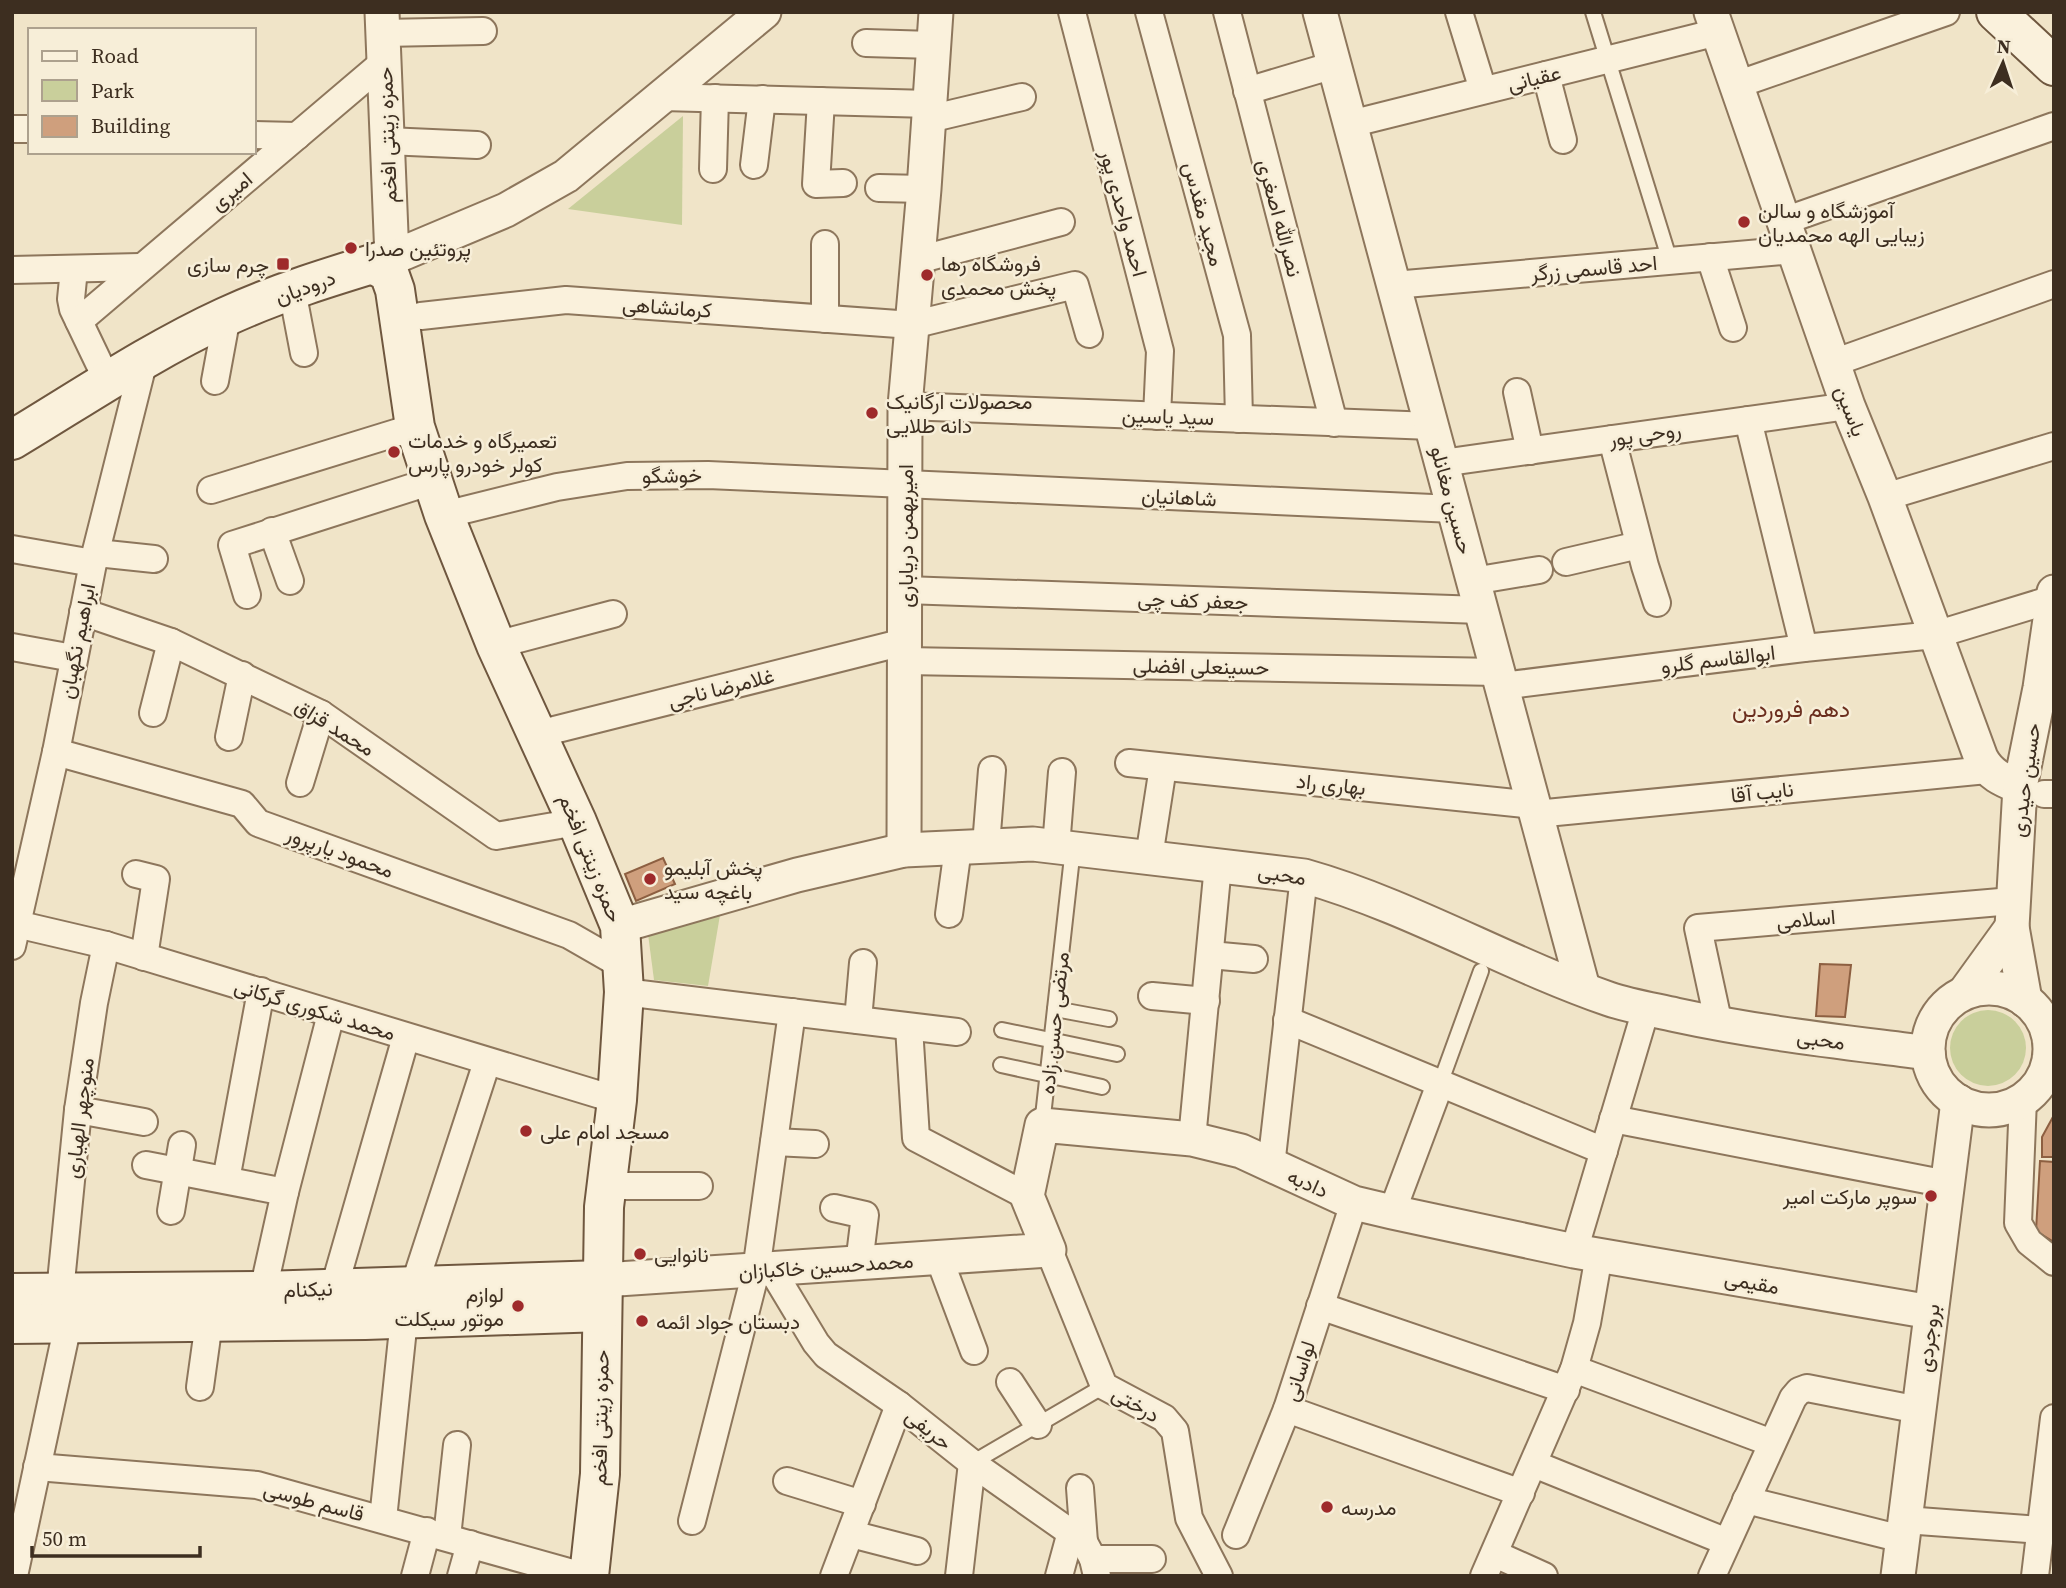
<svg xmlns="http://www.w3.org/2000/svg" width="2066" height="1588" font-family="'Source Serif 4',Vazirmatn,serif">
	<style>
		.green { fill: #c9cf9b }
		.building { fill: #cf9f7d; stroke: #8d5f41; stroke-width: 2 }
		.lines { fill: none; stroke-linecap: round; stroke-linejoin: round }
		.service-casing { stroke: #8d765c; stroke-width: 18 }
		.minor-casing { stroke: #8d765c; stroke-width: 30 }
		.tertiary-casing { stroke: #8d765c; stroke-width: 37 }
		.secondary-casing { stroke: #6f573f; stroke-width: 42 }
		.service { stroke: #faf1dc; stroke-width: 14 }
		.minor { stroke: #faf1dc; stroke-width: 26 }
		.tertiary { stroke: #faf1dc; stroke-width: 33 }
		.secondary { stroke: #faf1dc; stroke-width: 38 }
		.poi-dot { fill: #9e2a2b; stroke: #f7eed8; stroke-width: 2.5 }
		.labels { text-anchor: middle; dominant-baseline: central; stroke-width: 5; stroke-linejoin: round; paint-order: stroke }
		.street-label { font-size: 21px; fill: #3d2e20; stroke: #f7eed8 }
		.poi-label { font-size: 21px; fill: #3d2e20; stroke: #f7eed8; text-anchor: start }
		.neighbourhood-label { font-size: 23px; fill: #6b2e1e; stroke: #f7eed8 }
	</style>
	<rect width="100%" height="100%" fill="#f0e4c8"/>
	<g class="green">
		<path d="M683 116 682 225 568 209Z"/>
		<path d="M720 915 708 986 654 980 648 934Z"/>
		<circle cx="1988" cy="1048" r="38"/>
	</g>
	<g class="building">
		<path d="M663 858 675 884 636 901 625 874Z"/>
		<path d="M1820 964 1851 965 1845 1017 1816 1016Z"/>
		<path d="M2054 1115V1157H2042V1137Z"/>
		<path d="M2040 1161 2054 1162V1242L2036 1231Z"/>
	</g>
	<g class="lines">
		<g class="service-casing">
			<g id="service">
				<path d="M1593 12 1670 261"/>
				<path d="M1055 1009 1109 1019"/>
				<path d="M1002 1030 1117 1054"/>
				<path d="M1001 1065 1102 1087"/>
				<path d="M1440 1084 1481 971"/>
				<path d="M1042 1125 1073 848"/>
				<path d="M972 1463 1104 1386"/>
			</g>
		</g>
		<g class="minor-casing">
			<g id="minor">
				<path d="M1072 12 1160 351 1157 416"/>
				<path d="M1149 12 1237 335 1239 419"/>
				<path d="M1227 12 1334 423"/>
				<path d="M1459 12 1483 90"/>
				<path d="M383 33 483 31"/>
				<path d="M866 43 933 45"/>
				<path d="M1546 75 1563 140"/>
				<path d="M1736 85 1946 12"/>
				<path d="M1247 91 1334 65"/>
				<path d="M662 97 930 104"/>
				<path d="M821 101 816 184 843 183"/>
				<path d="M929 119 1022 97"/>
				<path d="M1350 124 1718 32"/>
				<path d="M12 129H30"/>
				<path d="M254 135 297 136"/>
				<path d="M387 141 477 145"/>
				<path d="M754 165 762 99"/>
				<path d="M713 169 715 98"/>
				<path d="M879 188 924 189"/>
				<path d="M1784 221 2054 126"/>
				<path d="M1710 257 1733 328"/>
				<path d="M918 260 1061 222"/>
				<path d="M74 269 71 299 73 309 108 382"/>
				<path d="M12 270 140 267"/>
				<path d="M1394 285 1794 250"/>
				<path d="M292 290 304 353"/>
				<path d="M421 316 566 300 912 325 1075 285 1089 334"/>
				<path d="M825 319V244"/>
				<path d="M79 321 384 62"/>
				<path d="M1833 363 2054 284"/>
				<path d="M215 381 227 316"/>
				<path d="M1517 392 1530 451"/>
				<path d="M905 406 1432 426"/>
				<path d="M1748 420 1804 648"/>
				<path d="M1612 439 1645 566 1657 603"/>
				<path d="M1442 463 1848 406"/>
				<path d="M211 490 415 427"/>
				<path d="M1885 497 2054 446"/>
				<path d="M444 515 557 487 627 476 708 475 1454 509"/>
				<path d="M272 531 290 581"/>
				<path d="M12 549 93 563"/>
				<path d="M97 553 154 559"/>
				<path d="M1566 562 1639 545"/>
				<path d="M1473 581 1539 570"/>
				<path d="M905 590 1481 610"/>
				<path d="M247 595 232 545 432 481"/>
				<path d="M83 612 171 642 321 714 496 836 577 822"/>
				<path d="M496 645 613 614"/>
				<path d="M12 647 73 658"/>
				<path d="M905 661 1498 672"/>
				<path d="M1502 686 1804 648 1935 635 2053 599"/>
				<path d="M153 713 171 642"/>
				<path d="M538 734 904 642"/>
				<path d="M229 737 242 675"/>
				<path d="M56 752 242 804 258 823 569 935 623 966"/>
				<path d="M1129 763 1534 805"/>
				<path d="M300 783 321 714"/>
				<path d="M2044 794H2054"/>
				<path d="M1536 814 1987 770"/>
				<path d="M986 845 992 770"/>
				<path d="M1056 847 1062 772"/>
				<path d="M1149 857 1163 767"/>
				<path d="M136 874 156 879 144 957"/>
				<path d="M949 914 958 848"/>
				<path d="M12 923 106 945 617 1100"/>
				<path d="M12 946 56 752 93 563 144 360"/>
				<path d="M1210 955 1254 959"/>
				<path d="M624 992 957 1032"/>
				<path d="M1152 996 1206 1001"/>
				<path d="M858 1020 863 963"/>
				<path d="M1287 1020 1604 1151"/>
				<path d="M1719 1025 1698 928 2012 901"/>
				<path d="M909 1027 916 1138 1027 1196"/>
				<path d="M2023 1099 2018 1223 2029 1242 2054 1262"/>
				<path d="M78 1110 144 1122"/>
				<path d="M1613 1119 1947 1184"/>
				<path d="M1192 1139 1218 865"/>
				<path d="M774 1142 815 1144"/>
				<path d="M146 1165 285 1192"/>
				<path d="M1271 1166 1304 876"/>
				<path d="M226 1180 261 991"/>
				<path d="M608 1186H699"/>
				<path d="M834 1208 865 1215 859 1264"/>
				<path d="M171 1211 182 1145"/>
				<path d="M1392 1212 1440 1084"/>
				<path d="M1049 1250 1104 1386 1164 1418 1175 1431 1189 1518 1219 1576"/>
				<path d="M1574 1251 1646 1009"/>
				<path d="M939 1258 974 1351"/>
				<path d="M772 1270 816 1343 826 1355 899 1405 972 1463 1084 1542 1093 1559 1097 1576"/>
				<path d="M414 1286 487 1062"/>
				<path d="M334 1288 406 1037"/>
				<path d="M263 1291 285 1192 331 1014"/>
				<path d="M60 1292 78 1110 94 1003 106 945"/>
				<path d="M1320 1306 1566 1390"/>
				<path d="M1574 1369 1772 1443"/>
				<path d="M1010 1382 1038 1425"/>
				<path d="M200 1387 209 1322"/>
				<path d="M1287 1409 1521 1493"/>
				<path d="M1534 1464 1727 1542"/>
				<path d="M37 1467 257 1485 583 1576"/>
				<path d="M787 1481 862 1504"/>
				<path d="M1080 1488 1084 1542"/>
				<path d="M1746 1500 1902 1539"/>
				<path d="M383 1519 404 1319"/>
				<path d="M1905 1520 2040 1530"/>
				<path d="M692 1521 756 1271 792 1012"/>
				<path d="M851 1534 917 1551"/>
				<path d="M1236 1535 1287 1409 1354 1203"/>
				<path d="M447 1537 457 1445"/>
				<path d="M1495 1554 1544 1576"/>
				<path d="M1093 1559H1152"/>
				<path d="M14 1576 68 1324"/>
				<path d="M415 1576 427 1531"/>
				<path d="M461 1576 470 1544"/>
				<path d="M834 1576 899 1405"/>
				<path d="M959 1576 972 1463"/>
				<path d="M1059 1576 1071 1532"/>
				<path d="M1484 1576 1574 1369 1587 1323 1599 1255"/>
				<path d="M1712 1576 1793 1398 1799 1391 1807 1388 1919 1410"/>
				<path d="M2035 1576 2054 1418"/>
			</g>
		</g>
		<g class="tertiary-casing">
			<g id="tertiary">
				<path d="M382 12 392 258 506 210 566 176 764 12"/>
				<path d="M1320 12 1583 988"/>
				<path d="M1711 12 1848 406 1885 497 1981 758C1990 775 2003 780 2020 787"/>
				<path d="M904 850 905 406 924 189 936 12"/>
				<path d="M620 926 797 875 904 850 1033 844 1304 876C1410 906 1505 963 1609 999 1630 1006 1654 1010 1676 1015 1759 1033 1844 1042 1928 1053"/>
				<circle cx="1989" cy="1049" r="61"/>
				<path d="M1965 992 2012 927"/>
				<path d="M2025 1000 2012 927 2020 787 2040 688 2054 592"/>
				<path d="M603 1280 1049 1250 1027 1196 1042 1125 1192 1139 1241 1151 1354 1203 1392 1212 1574 1251 1931 1312"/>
				<path d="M1898 1576 1958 1101"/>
			</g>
		</g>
		<g class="secondary-casing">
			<g id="secondary">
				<path d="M1996 12 2054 66"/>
				<path d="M373 264 389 273 395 290 415 427 444 515 496 645 577 822 620 926 624 992 617 1100 604 1207 600 1474 589 1576"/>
				<path d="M12 440C82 398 151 351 225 317 279 292 336 275 392 258"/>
				<path d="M12 1293 263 1291 603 1280"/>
				<path d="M12 1324 365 1320 602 1312"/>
			</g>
		</g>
		<use href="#service" class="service"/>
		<use href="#minor" class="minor"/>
		<use href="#tertiary" class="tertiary"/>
		<use href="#secondary" class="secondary"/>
	</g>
	<g class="poi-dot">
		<circle cx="1744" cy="222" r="7"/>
		<circle cx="351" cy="248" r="7"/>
		<rect x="276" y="257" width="14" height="14" rx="3.5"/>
		<circle cx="927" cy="275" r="7"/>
		<circle cx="872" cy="413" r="7"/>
		<circle cx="394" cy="452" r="7"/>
		<circle cx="650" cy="879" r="7"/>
		<circle cx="526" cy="1131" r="7"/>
		<circle cx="1931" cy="1196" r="7"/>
		<circle cx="640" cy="1254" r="7"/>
		<circle cx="518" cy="1306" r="7"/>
		<circle cx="642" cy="1321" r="7"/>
		<circle cx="1327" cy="1507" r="7"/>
	</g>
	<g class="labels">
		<g class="street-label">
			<text transform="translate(1534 78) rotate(-14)">عقیانی</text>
			<text transform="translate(387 135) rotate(-92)">حمزه زینتی افخم</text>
			<text transform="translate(231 191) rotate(-40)">امیری</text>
			<text transform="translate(1124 213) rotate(75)">احمد واحدی پور</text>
			<text transform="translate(1204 214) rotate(75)">مجید مقدس</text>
			<text transform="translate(1280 218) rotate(75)">نصرالله اصغری</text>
			<text transform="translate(1594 268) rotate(-5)">احد قاسمی زرگر</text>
			<text transform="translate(305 287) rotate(-20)">درودیان</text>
			<text transform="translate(667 307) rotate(4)">کرمانشاهی</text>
			<text transform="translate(1851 411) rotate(69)">یاسین</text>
			<text transform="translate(1168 416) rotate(2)">سید یاسین</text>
			<text transform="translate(1645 434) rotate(-8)">روحی پور</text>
			<text transform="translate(672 475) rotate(-1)">خوشگو</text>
			<text transform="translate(1179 497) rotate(3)">شاهانیان</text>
			<text transform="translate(1452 500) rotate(75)">حسین مغانلو</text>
			<text transform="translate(905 536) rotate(-90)">امیربهمن دریاباری</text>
			<text transform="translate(1193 600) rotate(2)">جعفر کف چی</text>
			<text transform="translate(77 641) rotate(-79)">ابراهیم نگهبان</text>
			<text transform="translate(1718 659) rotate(-7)">ابوالقاسم گلرو</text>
			<text transform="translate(1201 666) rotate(1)">حسینعلی افضلی</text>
			<text transform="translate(721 688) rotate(-14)">غلامرضا ناجی</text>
			<text transform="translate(335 727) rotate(32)">محمد قزاق</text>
			<text transform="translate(2025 780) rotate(-82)">حسین حیدری</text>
			<text transform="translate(1331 784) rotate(6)">بهاری راد</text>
			<text transform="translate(1762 792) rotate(-6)">نایب آقا</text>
			<text transform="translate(340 852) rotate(20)">محمود یارپرور</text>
			<text transform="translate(591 858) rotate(68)">حمزه زینتی افخم</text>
			<text transform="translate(1282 874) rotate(9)">محبی</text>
			<text transform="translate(1806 919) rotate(-5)">اسلامی</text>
			<text transform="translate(315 1009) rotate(17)">محمد شکوری گرکانی</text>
			<text transform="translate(1054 1023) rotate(-84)">مرتضی حسن زاده</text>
			<text transform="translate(1821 1039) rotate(8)">محبی</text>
			<text transform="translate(79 1118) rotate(-83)">منوچهر الهیاری</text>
			<text transform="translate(1308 1183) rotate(24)">دادبه</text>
			<text transform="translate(826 1266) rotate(-4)">محمدحسین خاکبازان</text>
			<text transform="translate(1752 1282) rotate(10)">مقیمی</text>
			<text transform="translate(308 1289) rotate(-2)">نیکنام</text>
			<text transform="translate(1928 1338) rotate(-83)">بروجردی</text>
			<text transform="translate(1299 1371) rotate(-72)">لواسانی</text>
			<text transform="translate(1136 1404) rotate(30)">درختی</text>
			<text transform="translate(600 1418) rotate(-89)">حمزه زینتی افخم</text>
			<text transform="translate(929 1429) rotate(39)">حریفی</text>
			<text transform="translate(314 1501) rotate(15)">قاسم طوسی</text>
		</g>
		<g class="poi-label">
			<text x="1758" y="210">آموزشگاه و سالن<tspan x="1758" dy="24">زیبایی الهه محمدیان</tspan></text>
			<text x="365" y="248">پروتئین صدرا</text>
			<text x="941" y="263">فروشگاه رها<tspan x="941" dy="24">پخش محمدی</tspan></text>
			<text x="269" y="264" text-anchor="end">چرم سازی</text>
			<text x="886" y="401">محصولات ارگانیک<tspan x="886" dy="24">دانه طلایی</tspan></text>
			<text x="408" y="440">تعمیرگاه و خدمات<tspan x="408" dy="24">کولر خودرو پارس</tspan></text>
			<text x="664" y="867">پخش آبلیمو<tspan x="664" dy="24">باغچه سید</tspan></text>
			<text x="540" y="1131">مسجد امام علی</text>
			<text x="1917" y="1196" text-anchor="end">سوپر مارکت امیر</text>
			<text x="654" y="1254">نانوایی</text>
			<text x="504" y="1294" text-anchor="end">لوازم<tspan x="504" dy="24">موتور سیکلت</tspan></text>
			<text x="656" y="1321">دبستان جواد ائمه</text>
			<text x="1341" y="1507">مدرسه</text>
		</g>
		<g class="neighbourhood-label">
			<text x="1791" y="709">دهم فروردین</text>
		</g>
	</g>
	<rect width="2066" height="1588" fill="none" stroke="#3d2e20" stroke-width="28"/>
	<rect x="28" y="28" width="228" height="126" fill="#f7eed8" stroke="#ada18e" stroke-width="2"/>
	<rect x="42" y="51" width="35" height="10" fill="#faf1dc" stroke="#ada18e" stroke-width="2"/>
	<text x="91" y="63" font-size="21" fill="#3d2e20">Road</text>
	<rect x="42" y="80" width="35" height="21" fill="#c9cf9b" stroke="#ada18e" stroke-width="2"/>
	<text x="91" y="98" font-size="21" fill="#3d2e20">Park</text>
	<rect x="42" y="116" width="35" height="21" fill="#cf9f7d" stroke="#ada18e" stroke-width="2"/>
	<text x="91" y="133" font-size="21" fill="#3d2e20">Building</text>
	<g transform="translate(2003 63) rotate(3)" stroke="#f7eed8" stroke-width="5" paint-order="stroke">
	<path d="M0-5L12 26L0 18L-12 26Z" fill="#3d2e20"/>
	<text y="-10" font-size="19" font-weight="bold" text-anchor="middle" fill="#3d2e20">N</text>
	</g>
	<path d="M32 1546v10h168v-10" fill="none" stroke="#3d2e20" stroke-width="3.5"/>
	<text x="42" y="1546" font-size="21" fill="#3d2e20" stroke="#f7eed8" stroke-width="5" paint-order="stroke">50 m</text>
</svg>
